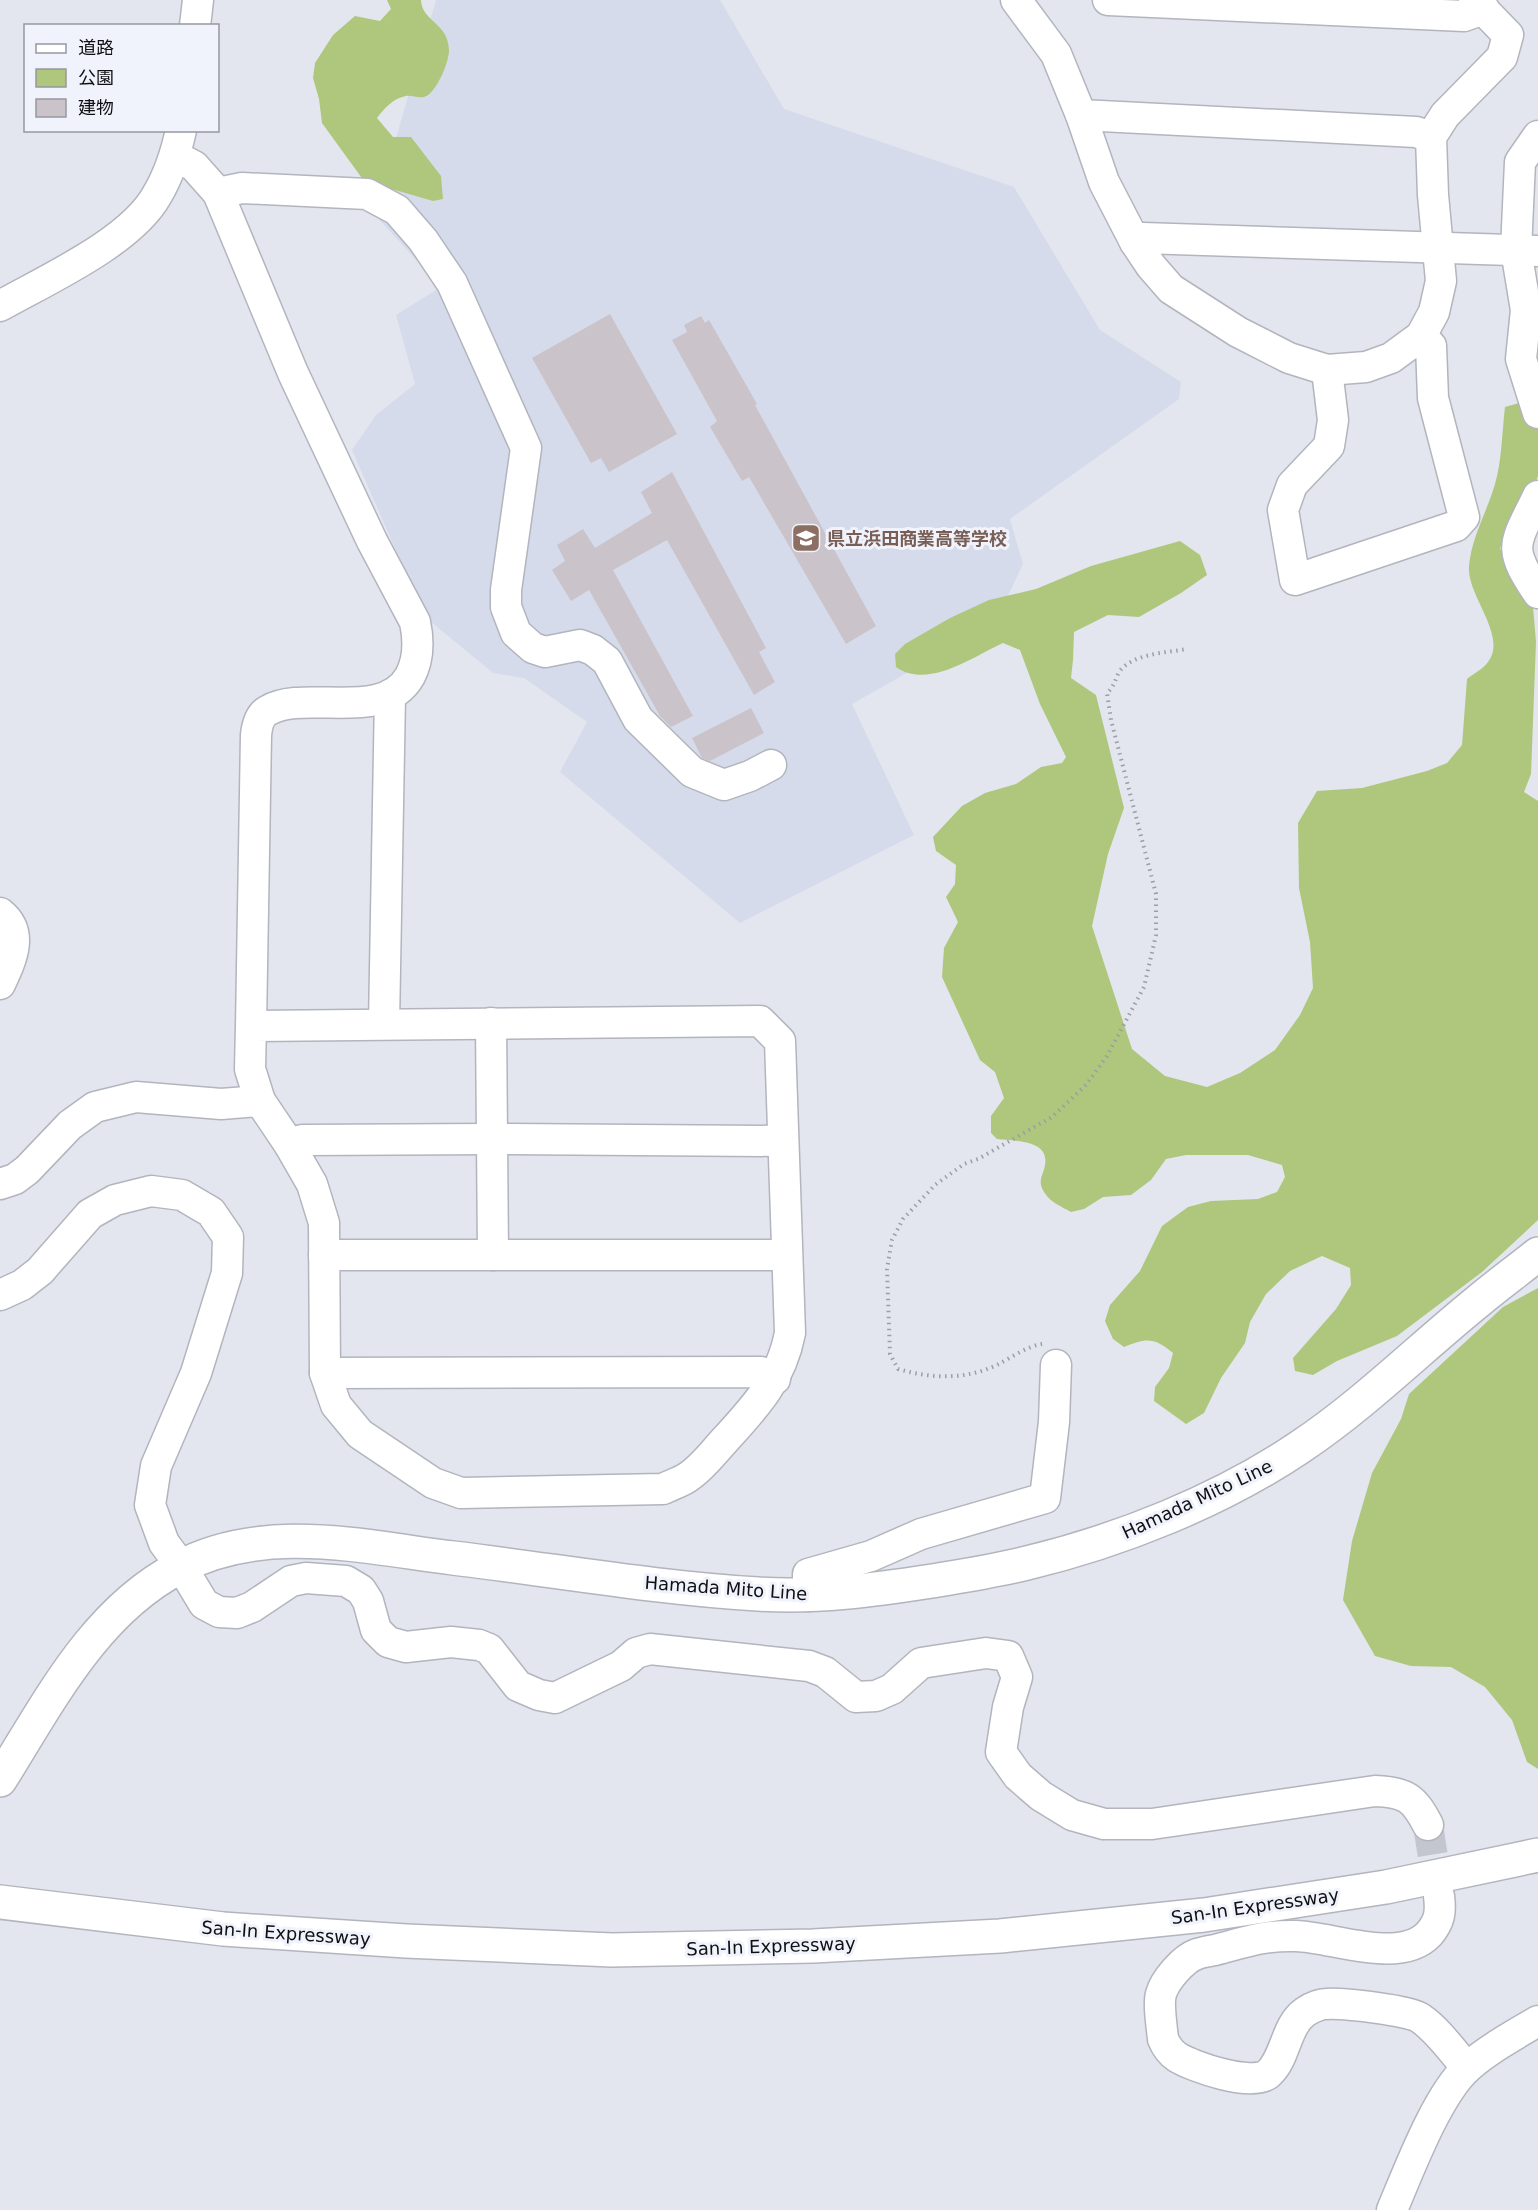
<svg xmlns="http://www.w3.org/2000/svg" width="1538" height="2210" font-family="'DejaVu Sans','Noto Sans JP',sans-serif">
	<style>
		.built { fill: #d5dbeb }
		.green { fill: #aec77c }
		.building { fill: #cac3ca }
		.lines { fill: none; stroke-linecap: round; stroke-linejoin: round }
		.minor-tunnel { stroke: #c3c6ce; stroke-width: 30; stroke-dasharray: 30 15; stroke-linecap: butt }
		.minor-casing { stroke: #b2b5bd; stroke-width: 33 }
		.major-casing { stroke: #b2b5bd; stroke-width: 36 }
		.highway-casing { stroke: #b2b5bd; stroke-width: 36 }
		.path { stroke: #9b9ea5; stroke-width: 4; stroke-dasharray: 1.5 4.5; stroke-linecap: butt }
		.minor { stroke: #fff; stroke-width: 30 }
		.major { stroke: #fff; stroke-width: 33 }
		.highway { stroke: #fff; stroke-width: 33 }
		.labels { text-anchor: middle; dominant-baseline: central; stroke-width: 6; stroke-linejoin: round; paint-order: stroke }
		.education-label { font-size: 18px; font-weight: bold; fill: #785e54; stroke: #f0f3fc; text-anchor: start }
		.street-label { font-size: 18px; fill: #0e1012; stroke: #f0f3fc }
	</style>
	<rect width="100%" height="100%" fill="#e3e6ef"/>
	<path class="built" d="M436 0H720L784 109 1014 187 1100 330 1181 382 1179 399 1010 519 1023 564 995 623 852 704 914 835 740 923 560 772 587 722 524 678 493 673 425 617 352 450 376 415 415 384 396 315 436 290 423 267 374 214Z"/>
	<g class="green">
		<path d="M387 0H421C422 22 448 22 449 50 449 62 438 88 428 95 422 100 413 95 406 96 393 98 384 109 377 118L393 137H411L441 176 443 199 433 201 364 181 322 123 319 99 313 78 315 63 333 35 355 16 380 21 391 9Z"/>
		<path d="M1519 403 1538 423V476L1529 499 1500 548 1505 562 1533 607 1536 642 1531 774 1524 792 1538 801V1220L1482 1272 1397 1336 1337 1361 1313 1375 1295 1371 1293 1358 1336 1309 1351 1285 1350 1268 1322 1256 1290 1271 1266 1294 1250 1322 1245 1343 1221 1378 1204 1413 1186 1424 1154 1401 1155 1387 1169 1368 1173 1353C1154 1337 1146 1338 1124 1347L1113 1339 1105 1321 1110 1305 1140 1271 1162 1226 1188 1207 1211 1201 1258 1199 1277 1192 1285 1177 1282 1165 1248 1155H1186L1166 1159 1151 1180 1131 1195 1103 1197 1084 1209 1071 1212C1062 1207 1050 1202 1044 1192 1037 1181 1043 1176 1045 1165 1050 1139 1013 1141 997 1139L991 1133V1116L1004 1098 995 1072 980 1060 942 977 944 948 958 922 946 897 955 884 956 865 936 851 933 837 962 806 985 793 1016 784 1041 767 1062 763 1066 757 1040 704 1020 650 1003 643C974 656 928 690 896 667L895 654 905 644 950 618 989 600 1036 589 1091 566 1180 541 1200 555 1207 575 1181 593 1139 617 1108 615 1074 632 1073 660 1071 678 1096 695 1124 808 1108 854 1092 926 1132 1049 1165 1076 1207 1087 1240 1073 1275 1050 1300 1015 1313 988 1310 942 1299 888 1298 823 1317 791 1362 788 1427 771 1447 763 1462 745 1467 679C1473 674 1483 669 1488 662 1508 636 1467 596 1469 567 1471 538 1487 512 1495 484 1502 461 1502 431 1505 407Z"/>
		<path d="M1538 1288V1769L1527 1762 1512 1720 1485 1687 1451 1667 1411 1666 1375 1656 1343 1600 1352 1541 1372 1473 1401 1419 1409 1394 1503 1307Z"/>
	</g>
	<g class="building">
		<path d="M610 314 677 434 609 472 601 458 591 463 532 358Z"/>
		<path d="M701 316 705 323 709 320 757 404 755 405 876 626 846 644 749 477 742 481 710 427 717 421 672 340 687 332 684 325Z"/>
		<path d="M672 472 766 648 759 652 775 682 754 695 667 540 613 570 693 716 671 727 660 716 589 590 571 601 552 570 565 561 557 545 583 529 595 548 652 513 641 492Z"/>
		<path d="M751 708 764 733 710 761 702 758 692 738Z"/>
	</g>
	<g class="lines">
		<path class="minor-tunnel" d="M1428 1825 1439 1896"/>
		<g class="minor-casing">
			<g id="minor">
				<path d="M1016 0 1056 54 1081 115 1104 182 1135 242 1151 266 1171 289 1238 332 1289 358 1327 370 1366 367 1391 358 1421 336 1434 312 1441 281 1433 195 1431 137 1445 115 1502 57 1508 35 1474 0"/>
				<path d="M1108 0 1464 16 1484 9"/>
				<path d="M195 26 198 0"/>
				<path d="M1081 115 1416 132 1431 137"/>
				<path d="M1538 136 1520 162 1516 250 1526 310 1521 359 1538 413"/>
				<path d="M175 156 194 166 218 193 293 373 372 541 415 622C419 641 419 659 410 676 383 724 305 688 267 711 259 716 257 726 256 735L251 1026 250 1069 260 1101 289 1144 312 1184 324 1223 325 1373 336 1405 360 1434 433 1483 461 1493 663 1489C671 1485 681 1482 688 1477 702 1468 713 1453 724 1441 755 1407 781 1380 790 1333L780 1041 760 1021 251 1026"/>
				<path d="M218 193 242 188 367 194 397 210 423 240 452 283 526 448 506 590V607L516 633 533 648 545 652 580 645 593 650 607 661 638 719 692 772 724 785 750 776 771 765"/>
				<path d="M1135 242 1143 238 1538 251"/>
				<path d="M0 306C46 280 131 242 157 195 169 175 176 153 181 130"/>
				<path d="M1327 370 1333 420 1329 446 1292 485 1283 510 1295 580 1456 526 1464 517 1433 398 1431 346 1421 336"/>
				<path d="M1538 496C1515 544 1506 546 1538 593"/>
				<path d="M0 913C25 933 11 960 0 984"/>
				<path d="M491 1023 493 1255"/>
				<path d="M384 1024 390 695"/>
				<path d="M289 1144 302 1140 492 1139 782 1141"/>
				<path d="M0 1184 15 1179 27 1170 70 1125 95 1107 136 1097 221 1104 260 1101"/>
				<path d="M324 1255H786"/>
				<path d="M0 1295 22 1285 40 1271 90 1214 115 1200 151 1191 182 1195 211 1212 228 1237 227 1273 196 1373 156 1466 150 1505 164 1543 181 1566 204 1604 219 1612 237 1613 252 1607 291 1581 306 1578 346 1581 361 1590 368 1601 376 1630 388 1642 406 1647 451 1642 479 1645 489 1649 518 1686 539 1695 555 1698 621 1666 636 1653 650 1649 809 1666 825 1672 856 1697 876 1696 892 1689 921 1663 986 1653 1008 1656 1017 1677 1008 1707 1001 1752 1018 1776 1041 1796 1072 1815 1104 1824H1152L1375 1791C1406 1792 1414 1798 1428 1825"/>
				<path d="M325 1373 761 1372 775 1379"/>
				<path d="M808 1596V1574L871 1556 921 1534 1045 1498 1054 1422 1056 1365"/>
				<path d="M1439 1896C1441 1912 1440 1921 1429 1934 1400 1965 1333 1937 1296 1936 1264 1935 1246 1942 1215 1950 1209 1951 1203 1952 1197 1954 1183 1959 1165 1980 1161 1994 1158 2004 1162 2028 1163 2039 1166 2046 1171 2053 1177 2057 1193 2067 1252 2087 1268 2074 1286 2059 1285 2026 1305 2012 1311 2008 1320 2004 1326 2004 1342 2003 1409 2010 1420 2018 1438 2030 1453 2052 1467 2068"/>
				<path d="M1392 2210C1409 2170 1437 2095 1468 2067 1489 2049 1514 2035 1538 2021"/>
			</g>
		</g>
		<g class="major-casing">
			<path id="major" d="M0 1780C49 1702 94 1612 178 1568 263 1522 363 1547 453 1558 554 1570 656 1588 758 1594 817 1598 873 1590 932 1581 963 1576 995 1571 1027 1563 1119 1541 1220 1501 1300 1447 1363 1405 1417 1351 1476 1303 1496 1286 1517 1271 1538 1254"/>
		</g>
		<g class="highway-casing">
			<path id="highway" d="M0 1902 223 1929 406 1941 612 1950 813 1946 1000 1936 1204 1915 1386 1887 1538 1855"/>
		</g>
		<path class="path" d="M1042 1344C1028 1346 1012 1357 999 1364 967 1380 932 1379 898 1369L890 1354 887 1269 892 1240 903 1219 935 1185 964 1164 978 1159 1052 1117 1086 1085 1107 1056 1144 987 1156 935V894L1111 720 1107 693C1114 687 1115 680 1119 672 1133 653 1166 653 1187 649"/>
		<use href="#minor" class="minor"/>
		<use href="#major" class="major"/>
		<use href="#highway" class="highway"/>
	</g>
	<defs>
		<g id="school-square" transform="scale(1.5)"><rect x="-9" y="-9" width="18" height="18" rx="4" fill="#8d6e63" stroke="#f0f3fc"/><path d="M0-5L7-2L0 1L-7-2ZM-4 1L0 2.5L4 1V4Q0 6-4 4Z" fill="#fff"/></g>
	</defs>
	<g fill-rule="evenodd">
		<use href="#school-square" x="806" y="538"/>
	</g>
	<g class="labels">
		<g class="education-label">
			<text x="827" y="538">県立浜田商業高等学校</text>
		</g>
		<g class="street-label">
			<text transform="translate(1197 1499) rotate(-25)">Hamada Mito Line</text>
			<text transform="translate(726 1588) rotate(4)">Hamada Mito Line</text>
			<text transform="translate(1255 1906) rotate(-8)">San-In Expressway</text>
			<text transform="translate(286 1933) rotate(4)">San-In Expressway</text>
			<text transform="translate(771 1946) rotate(-2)">San-In Expressway</text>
		</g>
	</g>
	<rect x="24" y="24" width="195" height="108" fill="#f0f3fc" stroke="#96989e" stroke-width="1.5"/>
	<rect x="36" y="44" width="30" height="9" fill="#ffffff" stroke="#96989e" stroke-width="1.5"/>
	<text x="78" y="54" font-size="18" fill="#0e1012">道路</text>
	<rect x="36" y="69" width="30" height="18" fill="#aec77c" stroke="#96989e" stroke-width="1.5"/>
	<text x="78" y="84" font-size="18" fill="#0e1012">公園</text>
	<rect x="36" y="99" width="30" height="18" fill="#cac3ca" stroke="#96989e" stroke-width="1.5"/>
	<text x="78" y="114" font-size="18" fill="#0e1012">建物</text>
</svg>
